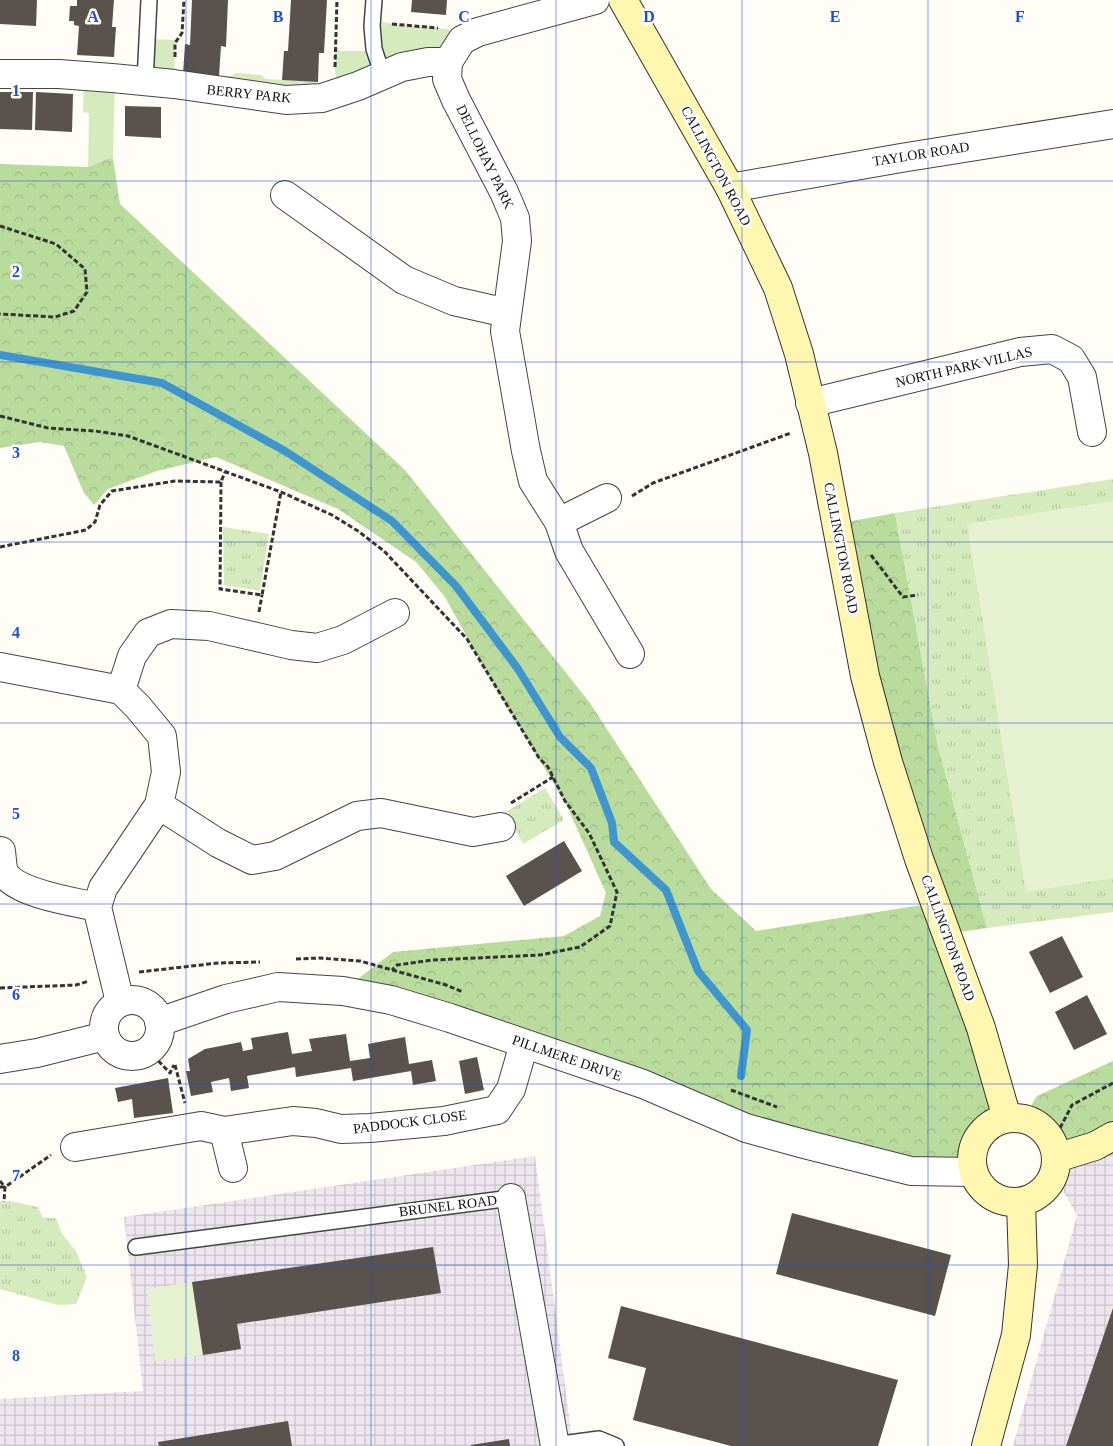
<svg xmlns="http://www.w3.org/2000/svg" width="1113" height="1446" font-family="Georgia,serif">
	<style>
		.industrial { fill: url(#industrial-grid) }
		.grass { fill: #d5ebbd }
		.forest { fill: url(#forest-crowns) }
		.park { fill: url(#park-tufts) }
		.pitch { fill: #e6f2cf }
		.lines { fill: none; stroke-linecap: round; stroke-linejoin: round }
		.stream { stroke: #3f96cf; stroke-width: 8 }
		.building { fill: #5a524d }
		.lane-casing { stroke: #444; stroke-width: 18 }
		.street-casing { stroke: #444; stroke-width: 30 }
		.secondary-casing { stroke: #333; stroke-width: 30 }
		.path { stroke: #333; stroke-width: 3; stroke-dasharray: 5 2.5; stroke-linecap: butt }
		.lane { stroke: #fff; stroke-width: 15 }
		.street { stroke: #fff; stroke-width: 28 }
		.secondary { stroke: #fff6b0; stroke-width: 28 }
		.grid { fill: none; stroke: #1d4ed8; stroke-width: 1; stroke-opacity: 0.55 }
		.labels { text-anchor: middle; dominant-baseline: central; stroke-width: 5; stroke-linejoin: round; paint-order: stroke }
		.street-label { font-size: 14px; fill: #111; stroke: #fff }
		.grid-label { font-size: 16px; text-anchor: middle; font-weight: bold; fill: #1d4ed8; stroke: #fff; stroke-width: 5; stroke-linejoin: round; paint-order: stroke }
	</style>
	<defs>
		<pattern id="industrial-grid" width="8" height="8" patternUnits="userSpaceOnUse" patternTransform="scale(1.25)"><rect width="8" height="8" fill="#eee6ef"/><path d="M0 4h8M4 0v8" fill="none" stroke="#cbc4cc"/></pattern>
		<pattern id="forest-crowns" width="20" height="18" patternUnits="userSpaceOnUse" patternTransform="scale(1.25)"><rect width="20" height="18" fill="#b9dc9c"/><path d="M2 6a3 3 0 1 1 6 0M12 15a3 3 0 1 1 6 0" fill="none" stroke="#9ebc85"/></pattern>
		<pattern id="park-tufts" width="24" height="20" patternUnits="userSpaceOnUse" patternTransform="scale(1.25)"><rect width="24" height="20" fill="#d5ebbd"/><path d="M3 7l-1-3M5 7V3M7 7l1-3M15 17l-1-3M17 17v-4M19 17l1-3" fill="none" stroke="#b6c8a1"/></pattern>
	</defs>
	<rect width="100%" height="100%" fill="#fffdf5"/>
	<g class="industrial">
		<path d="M1113 1136V1446H1013L1077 1215 1054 1175 1056 1158Z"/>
		<path d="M535 1156 573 1446H0V1399L143 1391 124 1217Z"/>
	</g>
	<g class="grass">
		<path d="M372 20 398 25 448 29 462 40 338 92 335 69V46L340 51H374Z"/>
		<path d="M147 39 177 40 175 43 174 84 145 82Z"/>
		<path d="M236 73 261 75 266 79 318 82 313 85 273 86 219 76H231Z"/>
		<path d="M84 76 115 79 113 159H107L88 167 89 113 83 112Z"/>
	</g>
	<g class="forest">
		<path d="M107 159H113L120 204 405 470 590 703 711 889 756 931 935 903 836 524 895 513 938 746 987 928 946 934 1007 1118C978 1128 969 1141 972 1172L911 1171 355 981 393 952 564 936 600 916 606 893 565 802 485 670 445 597 416 562 338 509 216 457 157 471 108 489 94 505 84 493 64 446 40 442 0 448V164L88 167Z"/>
		<path d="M1113 1061V1136L1056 1158C1052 1135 1044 1128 1023 1119L1037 1096Z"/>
	</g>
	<g class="park">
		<path d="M1113 479V912L987 928 938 746 895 513Z"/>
		<path d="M223 527 269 534 260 591 224 585Z"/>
		<path d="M545 788 564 820 523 844 507 811Z"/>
		<path d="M9 1201 38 1207 43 1218H56L62 1234 76 1251 87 1277 76 1304 58 1305 0 1289V1202Z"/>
	</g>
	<g class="pitch">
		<path d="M1113 501V878L1026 892 967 524Z"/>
		<path d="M192 1282 203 1355 155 1361 147 1289Z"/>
	</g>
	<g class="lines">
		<path class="stream" d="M0 355 162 383 285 451 392 521 456 586 518 669 560 737 591 768 612 823 614 842 666 890 698 971 747 1030 741 1076"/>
	</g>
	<g class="building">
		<path d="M0 0H37L36 26 0 24Z"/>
		<path d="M77 0H114L112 27H116L114 57 77 55 79 26 74 25V21H69L70 6H77Z"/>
		<path d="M192 0H228L226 47 221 46 219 76 183 74 185 44 190 45Z"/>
		<path d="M291 0H327L324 53H319L318 82 282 80 284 51H288Z"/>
		<path d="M412 0H447L446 15 411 12Z"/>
		<path d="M0 92H33L32 130 0 129Z"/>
		<path d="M36 92 73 94 72 132 35 130Z"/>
		<path d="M125 106 161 107V138L125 136Z"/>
		<path d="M564 841 582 871 524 906 506 876Z"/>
		<path d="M1062 936 1083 977 1050 993 1029 952Z"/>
		<path d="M1087 995 1107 1034 1074 1050 1055 1012Z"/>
		<path d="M288 1032 292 1054 312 1051 309 1039 346 1034 350 1061 370 1058 368 1044 405 1037 409 1064 432 1060 436 1081 413 1085 411 1071 353 1081 351 1068 296 1077 295 1067 247 1076 249 1088 231 1091 229 1078 211 1082 213 1092 191 1096 186 1071H190L188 1059 205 1049 241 1042 243 1051 253 1049 251 1038Z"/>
		<path d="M477 1057 484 1090 465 1094 459 1061Z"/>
		<path d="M168 1078 173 1113 134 1118 132 1099 118 1102 115 1088Z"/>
		<path d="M792 1213 951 1255 935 1316 776 1274Z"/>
		<path d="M433 1247 441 1293 237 1324 241 1349 203 1355 192 1282Z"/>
		<path d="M621 1306 898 1380 878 1446H731L633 1420 646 1368 608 1358Z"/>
		<path d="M1113 1308V1446H1066Z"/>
		<path d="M288 1421 292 1446H159L158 1442Z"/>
		<path d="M509 1439 510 1446H471V1445Z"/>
	</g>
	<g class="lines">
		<g class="lane-casing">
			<g id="lane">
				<path d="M374 0 372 26 374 49 383 76"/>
				<path d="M145 82 149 0"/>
				<path d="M136 1247 511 1198"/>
				<path d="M554 1445 599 1439 616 1446"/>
			</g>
		</g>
		<g class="street-casing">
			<g id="street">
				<path d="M448 62 447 79 456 100 504 192 515 218 517 241 505 331 526 451 533 481 559 522 569 551 630 654"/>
				<path d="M0 74H59L112 78 174 84 286 100 322 98 358 86 402 67 428 62H448L462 40 478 32 595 0"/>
				<path d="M730 188 901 158 1113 124"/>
				<path d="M285 195 404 280 454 301 507 313"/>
				<path d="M810 403 1020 352 1052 349 1071 359 1082 377 1092 432"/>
				<path d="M559 522 607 498"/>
				<path d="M0 667 121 690 138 707 162 736 166 772 159 805 103 888 97 907 120 1002"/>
				<path d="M121 690 132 656 148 633 171 624 209 626 291 645 317 648 343 640 395 613"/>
				<path d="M159 805 218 843 252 860 275 856 357 816 381 813 473 832 501 827"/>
				<path d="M1 851C2 858 2 869 5 874 18 894 74 902 97 907"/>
				<circle cx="132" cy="1028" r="28"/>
				<path d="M159 1022 226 999 278 987 343 991 391 1000 450 1018 643 1084 746 1128 804 1144 911 1171 972 1172"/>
				<path d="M0 1059 37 1053 105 1036"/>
				<path d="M224 1131 233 1168"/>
				<path d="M75 1147 201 1126 224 1131 293 1121 316 1123 341 1129 370 1128 444 1121 497 1110 511 1089 524 1044"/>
				<path d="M511 1198 555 1446"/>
			</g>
		</g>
		<g class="secondary-casing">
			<g id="secondary">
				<path d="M623 0 730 188 778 288 799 354 823 453 865 676 888 762 919 859 981 1028 1007 1118"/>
				<circle cx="1014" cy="1160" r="42"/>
				<path d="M1056 1158 1095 1146 1113 1136"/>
				<path d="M986 1446 1016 1335 1023 1265 1021 1202"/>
			</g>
		</g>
		<g class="path">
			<path d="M392 24 438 28"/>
			<path d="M175 57V43L182 33 184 0"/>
			<path d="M335 67 337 0"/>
			<path d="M0 226 56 244 85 269 87 292 74 311 55 317 0 314"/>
			<path d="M0 416 48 428 95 431 128 436 281 492 332 515 358 531 384 551 467 639 539 758 548 767 565 801 589 833 617 892 610 926 580 947 540 955 433 960 397 965 392 970"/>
			<path d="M221 482 220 589 262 595 281 492"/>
			<path d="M632 496 653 483 791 433"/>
			<path d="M0 547 86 530 95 522 100 505 112 491 175 481 221 482 225 472"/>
			<path d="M871 555 903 597 918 595"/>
			<path d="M259 612 262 595"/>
			<path d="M511 803 553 777"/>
			<path d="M296 959 319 958 360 961 446 985 463 992"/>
			<path d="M139 972 218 963 260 962"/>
			<path d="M0 988 76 985 89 981"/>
			<path d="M148 1050 170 1073 174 1065"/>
			<path d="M175 1065 185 1103"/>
			<path d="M731 1090 777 1107"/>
			<path d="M1060 1128 1072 1105 1113 1083"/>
			<path d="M0 1181 5 1187 4 1202"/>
			<path d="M0 1187H5L51 1155"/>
		</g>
		<use href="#lane" class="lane"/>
		<use href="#street" class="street"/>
		<use href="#secondary" class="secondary"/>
	</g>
	<path class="grid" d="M186 0V1446M371 0V1446M556 0V1446M742 0V1446M928 0V1446M0 181H1113M0 362H1113M0 542H1113M0 723H1113M0 904H1113M0 1084H1113M0 1265H1113"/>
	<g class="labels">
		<g class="street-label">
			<text transform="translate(249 94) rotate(6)">BERRY PARK</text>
			<text transform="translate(921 154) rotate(-9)">TAYLOR ROAD</text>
			<text transform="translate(485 157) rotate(64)">DELLOHAY PARK</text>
			<text transform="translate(716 166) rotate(62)">CALLINGTON ROAD</text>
			<text transform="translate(964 367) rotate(-13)">NORTH PARK VILLAS</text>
			<text transform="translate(841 548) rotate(79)">CALLINGTON ROAD</text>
			<text transform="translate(948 938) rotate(70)">CALLINGTON ROAD</text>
			<text transform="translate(567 1058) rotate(19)">PILLMERE DRIVE</text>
			<text transform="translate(410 1122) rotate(-7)">PADDOCK CLOSE</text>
			<text transform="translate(448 1206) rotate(-7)">BRUNEL ROAD</text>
		</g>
	</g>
	<g class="grid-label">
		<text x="93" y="22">A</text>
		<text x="278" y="22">B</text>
		<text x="464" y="22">C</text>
		<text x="649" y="22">D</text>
		<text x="835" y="22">E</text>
		<text x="1020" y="22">F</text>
		<text x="16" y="96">1</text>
		<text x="16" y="277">2</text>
		<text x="16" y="458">3</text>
		<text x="16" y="638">4</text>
		<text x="16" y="819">5</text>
		<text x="16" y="1000">6</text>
		<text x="16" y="1181">7</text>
		<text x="16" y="1361">8</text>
	</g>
</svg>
